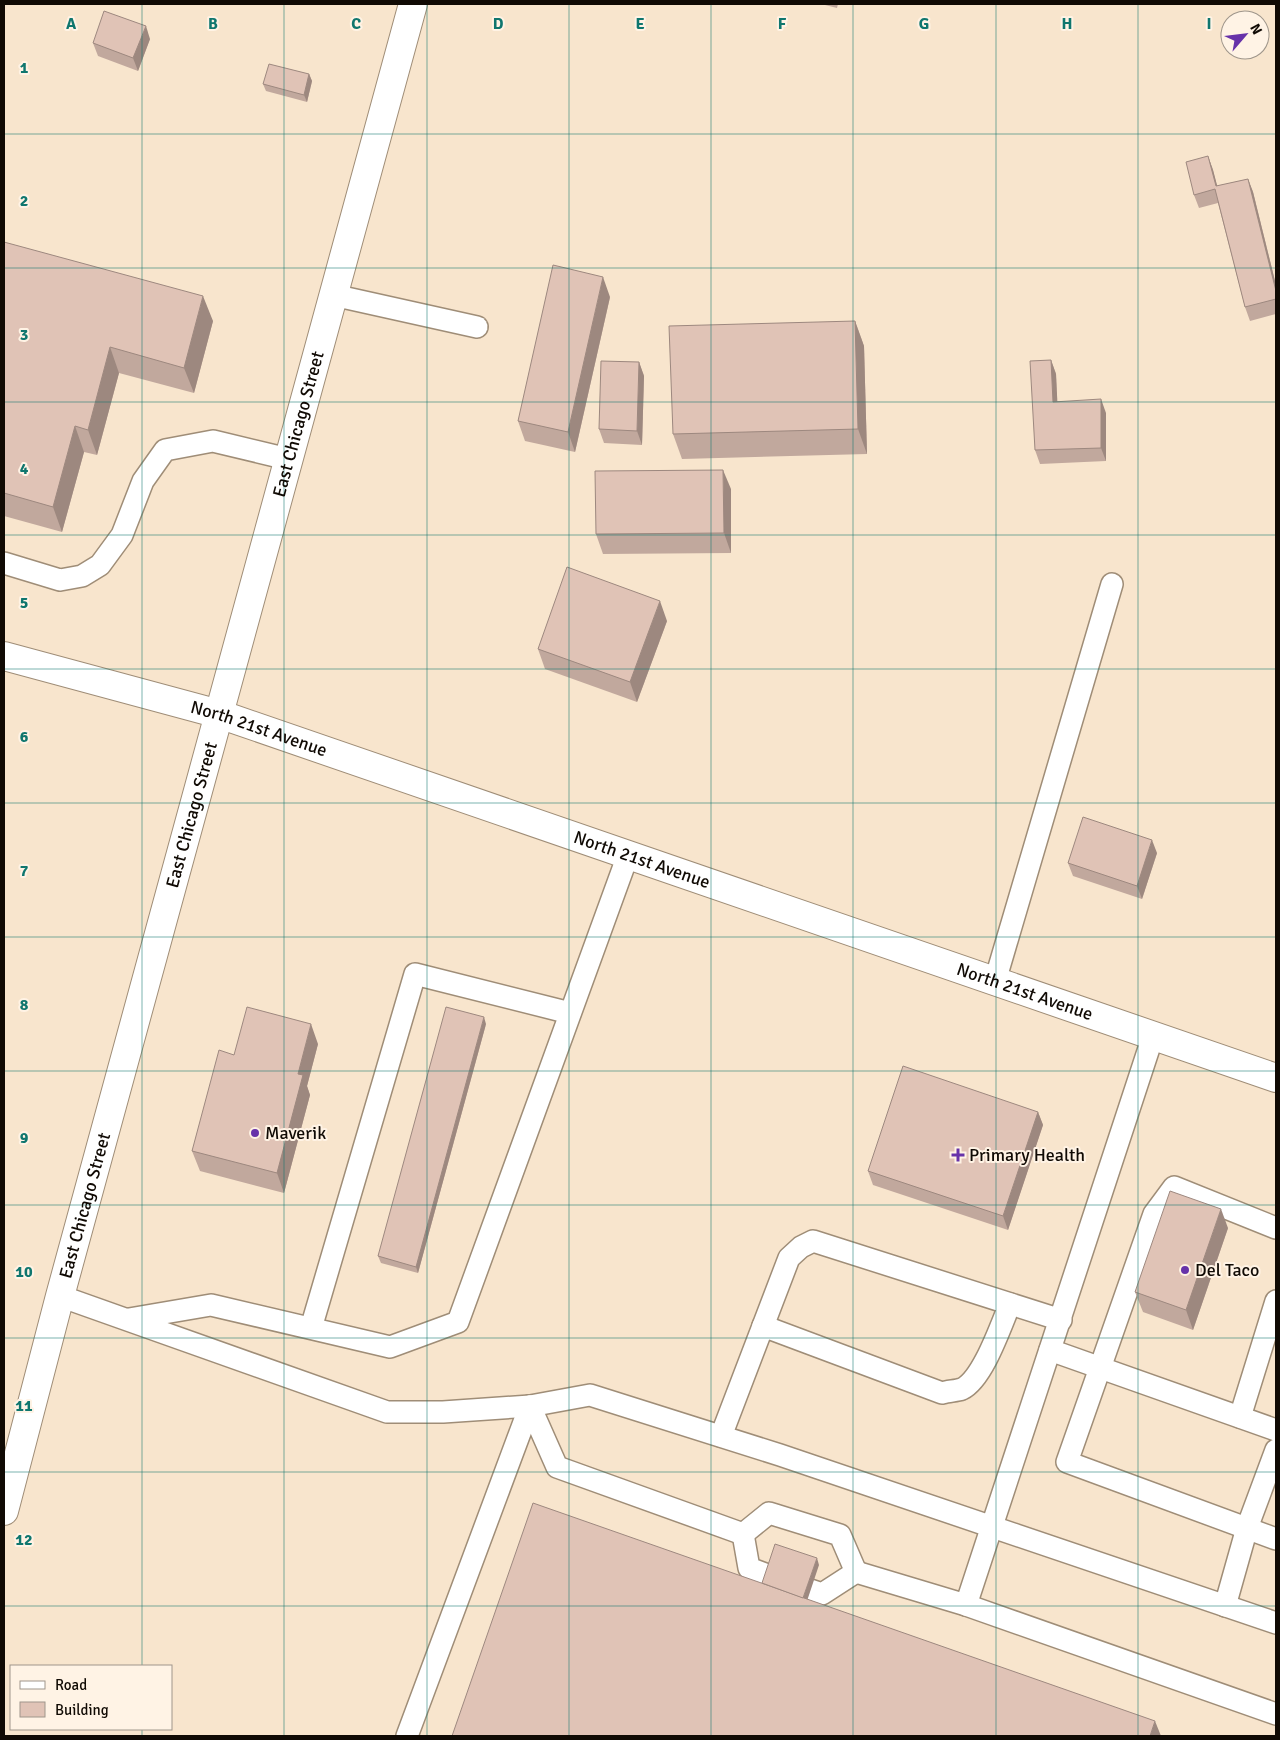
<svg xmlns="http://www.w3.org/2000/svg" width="1280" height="1740" font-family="Signika,sans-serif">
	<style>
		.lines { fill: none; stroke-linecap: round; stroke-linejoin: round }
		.lane-casing { stroke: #9f8d77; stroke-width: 24 }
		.secondary-casing { stroke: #9f8d77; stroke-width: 30 }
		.lane { stroke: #fff; stroke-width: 21 }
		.secondary { stroke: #fff; stroke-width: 28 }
		.wall { fill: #c1a89d }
		.shaded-wall { fill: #9d887f }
		.building { fill: #e0c3b6; stroke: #9d887f }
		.grid { fill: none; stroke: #0f766e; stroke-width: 1; stroke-opacity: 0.55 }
		.poi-dot { fill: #6732a9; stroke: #fff3e5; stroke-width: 2 }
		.labels { text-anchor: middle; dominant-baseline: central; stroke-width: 4; stroke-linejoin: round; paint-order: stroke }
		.street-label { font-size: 18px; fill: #100a04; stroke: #fff3e5 }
		.poi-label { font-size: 18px; fill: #100a04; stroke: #fff3e5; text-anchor: start }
		.grid-label { font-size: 16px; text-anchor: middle; font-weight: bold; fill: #0f766e; stroke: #fff3e5; stroke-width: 4; stroke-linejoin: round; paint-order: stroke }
	</style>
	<rect width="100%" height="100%" fill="#f8e5cd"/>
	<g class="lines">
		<g class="lane-casing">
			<g id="lane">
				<path d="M333 295 477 327"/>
				<path d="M4 563 60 580 82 576 100 565 122 535 143 481 165 450 213 441 288 459"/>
				<path d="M995 981 1112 584"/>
				<path d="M1276 1228 1174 1187 1154 1214 1067 1462 1276 1539"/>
				<path d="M60 1296 387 1412H443L530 1406 590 1395 780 1455 1276 1623"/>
				<path d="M129 1319 211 1305 390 1347 458 1322 628 855"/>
				<path d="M763 1326 942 1393C948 1391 956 1391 962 1389 983 1379 1001 1325 1010 1304"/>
				<path d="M311 1328 415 974 570 1013"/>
				<path d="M1050 1350 1276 1430"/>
				<path d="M530 1406 557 1467 743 1534"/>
				<path d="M1240 1417 1276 1301"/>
				<path d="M721 1436 789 1258 801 1247 813 1241 1061 1320"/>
				<path d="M743 1534 769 1513 840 1535 856 1572"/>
				<path d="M743 1534 749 1568 765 1574"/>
				<path d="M856 1572 966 1605 1276 1714"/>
				<path d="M810 1590 822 1594 856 1572"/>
				<path d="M966 1605 1153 1036"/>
				<path d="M1225 1606 1247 1528 1276 1450"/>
				<path d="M407 1736 530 1406"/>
			</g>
		</g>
		<g class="secondary-casing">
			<g id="secondary">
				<path id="s1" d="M4 656 219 714 1276 1078"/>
				<path id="s2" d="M4 1511 60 1296 413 4"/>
			</g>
		</g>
		<use href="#lane" class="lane"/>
		<use href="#secondary" class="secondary"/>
	</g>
	<g class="wall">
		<path d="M821 4H838L837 8Z"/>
		<path d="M150 39 138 71 98 56 93 43Z"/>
		<path d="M309 74 312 81 307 102 266 91 263 84Z"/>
		<path d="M1208 156 1213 170 1217 186 1248 179 1253 192 1276 285V314L1250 321 1245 307 1218 203 1199 208 1194 195Z"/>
		<path d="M4 242 213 321 194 393 119 373 97 455 84 452 62 532 4 516Z"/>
		<path d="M610 297 575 452 525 441 518 421Z"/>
		<path d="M855 321 864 346 867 454 682 459 673 434Z"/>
		<path d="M1051 360 1056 374 1057 401 1106 413V461L1040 464 1035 450Z"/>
		<path d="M639 362 644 376 642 445 604 443 599 429Z"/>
		<path d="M731 489V553L603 554 596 534Z"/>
		<path d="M667 621 637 702 545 669 538 649Z"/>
		<path d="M1157 853 1142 899 1073 876 1068 863Z"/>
		<path d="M486 1024 418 1273 381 1263 378 1256Z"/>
		<path d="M318 1044 307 1086 310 1095 284 1193 200 1171 192 1151 234 1055Z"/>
		<path d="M1038 1112 1043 1125 1008 1230 873 1185 868 1171Z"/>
		<path d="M1228 1228 1193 1330 1143 1312 1135 1292Z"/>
	</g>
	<g class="shaded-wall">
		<path d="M146 26 150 39 138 71 133 58Z"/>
		<path d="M309 74 312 81 307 102 304 95Z"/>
		<path d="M1208 156 1213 170 1221 200 1216 186Z"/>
		<path d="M1248 179 1253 192 1276 285V291Z"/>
		<path d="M603 277 610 297 575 452 568 432Z"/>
		<path d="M203 296 213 321 194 393 184 368Z"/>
		<path d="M855 321 864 346 867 454 858 429Z"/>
		<path d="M110 347 119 373 97 455 88 430Z"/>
		<path d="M1051 360 1056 374 1058 415 1053 402Z"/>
		<path d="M639 362 644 376 642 445 637 431Z"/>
		<path d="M1101 399 1106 413V461L1101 448Z"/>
		<path d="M75 426 84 452 62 532 53 507Z"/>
		<path d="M723 470 731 489V553L724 533Z"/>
		<path d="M660 601 667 621 637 702 630 682Z"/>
		<path d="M1152 840 1157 853 1142 899 1137 886Z"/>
		<path d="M484 1017 486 1024 418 1273 416 1267Z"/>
		<path d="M311 1024 318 1044 307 1086 310 1095 284 1193 277 1173 298 1074Z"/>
		<path d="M1038 1112 1043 1125 1008 1230 1003 1216Z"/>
		<path d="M1221 1209 1228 1228 1193 1330 1186 1310Z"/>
		<path d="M817 1558 819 1565 801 1619 798 1612Z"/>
		<path d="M1155 1721 1161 1736H1150Z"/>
	</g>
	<g class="building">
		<path d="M104 11 146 26 133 58 93 43Z"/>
		<path d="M269 64 309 74 304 95 263 84Z"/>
		<path d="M1208 156 1216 186 1248 179 1276 291V299L1245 307 1215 189 1194 195 1186 162Z"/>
		<path d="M4 242 203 296 184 368 110 347 88 430 75 426 53 507 4 493Z"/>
		<path d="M553 265 603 277 568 432 518 421Z"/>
		<path d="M855 321 858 429 673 434 669 326Z"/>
		<path d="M1051 360 1053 402 1101 399V448L1035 450 1030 361Z"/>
		<path d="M601 361 639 362 637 431 599 429Z"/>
		<path d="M723 470 724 533 596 534 595 471Z"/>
		<path d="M567 567 660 601 630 682 538 649Z"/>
		<path d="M1083 817 1152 840 1137 886 1068 863Z"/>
		<path d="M247 1007 311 1024 298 1074 303 1075 277 1173 192 1151 219 1050 234 1055Z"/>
		<path d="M446 1007 484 1017 416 1267 378 1256Z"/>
		<path d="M903 1066 1038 1112 1003 1216 868 1171Z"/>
		<path d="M1170 1191 1221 1209 1186 1310 1135 1292Z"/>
		<path d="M533 1503 1155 1721 1150 1736H452Z"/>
		<path d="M775 1544 817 1558 803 1598 762 1583Z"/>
	</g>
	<path class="grid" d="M142 4V1666M284 4V1736M427 4V1736M569 4V1736M711 4V1736M853 4V1736M996 4V1736M1138 4V1736M4 134H1276M4 268H1276M4 402H1276M4 535H1276M4 669H1276M4 803H1276M4 937H1276M4 1071H1276M4 1205H1276M4 1338H1276M4 1472H1276M4 1606H1276M142 1729V1736"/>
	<g class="poi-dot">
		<circle cx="255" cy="1133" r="5"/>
		<path d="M955.5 1147.5h5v5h5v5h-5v5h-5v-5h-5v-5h5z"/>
		<circle cx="1185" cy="1270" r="5"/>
	</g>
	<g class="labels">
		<g class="street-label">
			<text stroke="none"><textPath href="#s2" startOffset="1126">East Chicago Street</textPath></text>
			<text stroke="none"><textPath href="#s1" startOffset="265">North 21st Avenue</textPath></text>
			<text stroke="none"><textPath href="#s2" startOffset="721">East Chicago Street</textPath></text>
			<text stroke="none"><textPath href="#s1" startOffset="670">North 21st Avenue</textPath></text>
			<text stroke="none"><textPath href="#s1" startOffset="1075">North 21st Avenue</textPath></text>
			<text stroke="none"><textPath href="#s2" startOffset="316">East Chicago Street</textPath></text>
		</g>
		<g class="poi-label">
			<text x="265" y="1133">Maverik</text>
			<text x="969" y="1155">Primary Health</text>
			<text x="1195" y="1270">Del Taco</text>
		</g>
	</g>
	<g class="grid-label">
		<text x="71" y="29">A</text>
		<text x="213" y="29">B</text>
		<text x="356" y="29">C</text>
		<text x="498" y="29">D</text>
		<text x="640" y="29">E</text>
		<text x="782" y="29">F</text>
		<text x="924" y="29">G</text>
		<text x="1067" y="29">H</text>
		<text x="1209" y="29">I</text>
		<text x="24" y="73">1</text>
		<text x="24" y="206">2</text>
		<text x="24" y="340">3</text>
		<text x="24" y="474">4</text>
		<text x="24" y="608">5</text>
		<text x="24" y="742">6</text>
		<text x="24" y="876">7</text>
		<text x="24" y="1010">8</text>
		<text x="24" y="1143">9</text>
		<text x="24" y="1277">10</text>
		<text x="24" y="1411">11</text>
		<text x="24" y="1545">12</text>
	</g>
	<rect width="1280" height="1740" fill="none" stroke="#100a04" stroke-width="10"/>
	<rect x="10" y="1665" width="162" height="65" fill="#fff3e5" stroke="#9f968b"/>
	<rect x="20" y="1681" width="25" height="8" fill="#ffffff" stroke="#9f968b"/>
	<text x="55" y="1690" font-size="15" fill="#100a04">Road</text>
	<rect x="20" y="1702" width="25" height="15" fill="#e0c3b6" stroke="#9f968b"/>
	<text x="55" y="1715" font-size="15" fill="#100a04">Building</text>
	<g transform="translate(1245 35) rotate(62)"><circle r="24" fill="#fff3e5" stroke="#9f968b"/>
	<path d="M0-4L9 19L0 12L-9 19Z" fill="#6732a9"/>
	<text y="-8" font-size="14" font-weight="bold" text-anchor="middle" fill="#100a04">N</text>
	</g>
</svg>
